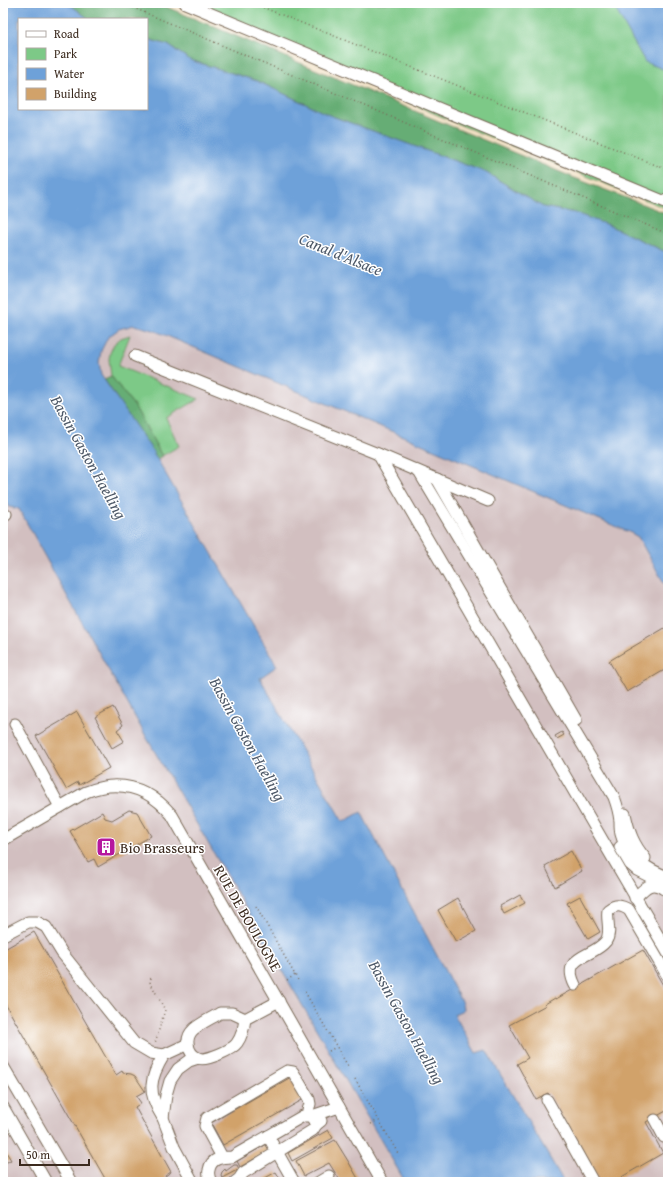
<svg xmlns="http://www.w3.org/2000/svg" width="671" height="1185" font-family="'Gentium Book Plus',serif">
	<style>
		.industrial { fill: #d2bfc0 }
		.green { fill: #7dc987; stroke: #5c7a52 }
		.forest { fill: #66ad74; stroke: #506c49 }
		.water { fill: #6ea1d9; stroke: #54667c }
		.building { fill: #d1a26a }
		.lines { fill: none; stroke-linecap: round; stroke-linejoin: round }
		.minor-casing { stroke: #7b6a58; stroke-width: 13 }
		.path { stroke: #7b6a58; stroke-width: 1.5; stroke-dasharray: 1 3; stroke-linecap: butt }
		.minor { stroke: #fff; stroke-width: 11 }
		.labels { text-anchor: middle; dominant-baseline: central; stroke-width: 3; stroke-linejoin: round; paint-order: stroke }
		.poi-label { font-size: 15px; fill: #3b2a1e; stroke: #fff; text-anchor: start }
		.street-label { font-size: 15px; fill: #3b2a1e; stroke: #fff }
		.water-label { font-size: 16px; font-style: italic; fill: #4f5a69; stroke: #fff }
	</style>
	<rect width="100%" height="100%" fill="#fff"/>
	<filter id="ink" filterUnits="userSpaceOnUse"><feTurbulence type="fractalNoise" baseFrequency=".025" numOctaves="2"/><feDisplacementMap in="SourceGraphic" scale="8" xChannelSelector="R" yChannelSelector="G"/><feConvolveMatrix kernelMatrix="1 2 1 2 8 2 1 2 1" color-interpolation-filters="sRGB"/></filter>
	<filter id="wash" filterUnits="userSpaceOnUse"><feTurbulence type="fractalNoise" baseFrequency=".012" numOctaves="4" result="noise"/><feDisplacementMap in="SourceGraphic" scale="16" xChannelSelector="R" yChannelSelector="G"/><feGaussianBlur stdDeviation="0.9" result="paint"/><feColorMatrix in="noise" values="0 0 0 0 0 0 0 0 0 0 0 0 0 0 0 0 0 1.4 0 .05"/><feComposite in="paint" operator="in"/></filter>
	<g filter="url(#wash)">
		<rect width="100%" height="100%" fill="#f2e1c5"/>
		<path class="industrial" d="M3 188 668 496V1182H3Z"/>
		<g class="green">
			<path d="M183 3H668V209L463 126Z"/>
			<path d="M130 335 118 366 199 399 166 418 179 446 162 456 135 407 111 376 109 359 110 353 114 344 121 338Z"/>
		</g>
		<g class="forest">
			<path d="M65 3H157L572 177 668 214V253L608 225 575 213 543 207 485 172 329 115 257 81 190 60 168 45 147 39V19H89L72 6Z"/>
			<path d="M111 376 135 407 162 456 157 459 104 379Z"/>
		</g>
		<g class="water">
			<path d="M3 3H65L72 6 89 19H19V109H147V39L168 45 190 60 257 81 329 115 485 172 543 207 575 213 608 225 668 253V590L638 537 631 533 153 330 134 325 119 329 108 337 101 351 99 363 101 375 152 450 277 666 260 678 343 822 361 812 462 1003 463 1010 454 1014 476 1053 486 1050 564 1182H410L404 1180 148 740 39 546 38 543 19 509 9 507C5 500 2 497 5 489L3 485Z"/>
			<path d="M612 3H668V71L645 62Z"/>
		</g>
		<g id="blocks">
			<g class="building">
				<path d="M668 626 667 628 668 630V668L627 692 609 661Z"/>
				<path d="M113 707 123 725 117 730 124 741 112 748 95 717Z"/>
				<path d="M77 712 109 768 79 785 78 782 66 789 36 736Z"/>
				<path d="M562 732 564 735 557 739 555 736Z"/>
				<path d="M129 810 137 812 151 836 98 867 94 859 88 862 70 831 102 812 105 818 112 820Z"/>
				<path d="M571 851 582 871 555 887 545 866Z"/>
				<path d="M520 895 525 903 504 914 500 906Z"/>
				<path d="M580 896 600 932 588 939 567 903Z"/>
				<path d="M458 898 476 931 456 942 438 910Z"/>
				<path d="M34 932 116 1075 122 1071 123 1073 131 1074 135 1076 145 1091 136 1096 141 1103 135 1107 171 1172 165 1176 169 1182H107L3 1000V950Z"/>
				<path d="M643 950 668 994V1110L646 1122 663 1153 613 1182H599L548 1093 536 1099 517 1064 528 1058 509 1025 546 1005 545 1004 555 998 556 999Z"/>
				<path d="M291 1077 304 1099 223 1145 211 1123Z"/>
				<path d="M328 1130 333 1138 292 1161 288 1153Z"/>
				<path d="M335 1140 348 1161 360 1182H341L329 1163 304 1176 296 1161Z"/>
				<path d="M267 1144 270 1150 240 1167 237 1161Z"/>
				<path d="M3 1147 11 1160 3 1164Z"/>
				<path d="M234 1165H237L239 1169 222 1178 221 1175 222 1172 225 1169 226 1171Z"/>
				<path d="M276 1172 282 1182H258Z"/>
			</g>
		</g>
	</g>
	<g filter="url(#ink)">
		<use href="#blocks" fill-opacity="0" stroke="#7b6a58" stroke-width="1"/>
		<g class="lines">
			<g class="minor-casing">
				<g id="minor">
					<path d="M185 3 450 113 668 203"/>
					<path d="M135 356 378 454 668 953"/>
					<path d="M378 454 488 501"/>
					<path d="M419 472 614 797C617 805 619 812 620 821 620 825 620 830 621 834 626 856 648 870 668 877"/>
					<path d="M437 479 576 720"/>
					<path d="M3 515 6 514"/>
					<path d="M15 724 60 807"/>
					<path d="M625 814C629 832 633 844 645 858"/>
					<path d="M3 840 86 792C121 778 149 788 172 815L382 1182"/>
					<path d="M620 847 630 864 637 870 668 886"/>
					<path d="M635 898C645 888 650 880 664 889"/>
					<path d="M3 935 28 922H37L46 927 62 953 134 1043 151 1053 164 1055 188 1044"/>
					<path d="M575 985C560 955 593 958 606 941 612 932 606 920 608 910 616 904 621 905 629 910L668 977"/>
					<path d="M220 1013H232L245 1019C244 1027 242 1036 237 1043 233 1049 206 1062 198 1058 187 1053 184 1038 194 1029 201 1023 212 1018 220 1013Z"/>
					<path d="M245 1019 279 1001"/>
					<path d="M3 1066 71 1182"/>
					<path d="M547 1100 593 1182"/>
					<path d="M3 1107 46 1182"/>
					<path d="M163 1118C147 1093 149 1079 164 1055"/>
					<path d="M655 1120 664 1137"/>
					<path d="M268 1136 294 1182"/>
					<path d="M222 1157 205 1126 207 1118 287 1071 293 1072 309 1099 310 1104 308 1110 316 1125"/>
					<path d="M193 1182 174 1147 163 1118 166 1095 170 1081 178 1069 189 1061 198 1058"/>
					<path d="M211 1182C209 1178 208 1174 209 1170 211 1158 222 1157 232 1157L303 1116H312L339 1107"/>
					<path d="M235 1182 239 1179 243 1173 313 1130 316 1125 321 1121"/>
					<path d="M319 1182 329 1176"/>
				</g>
			</g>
			<g class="path">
				<path d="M122 3 668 234"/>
				<path d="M252 3 668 170"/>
				<path d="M256 906 299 982"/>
				<path d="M151 978 150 982 165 1010 155 1043"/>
				<path d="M287 980 295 975"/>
				<path d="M305 992 349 1068"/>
				<path d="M329 1051 336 1047"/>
				<path d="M355 1079 399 1155"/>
				<path d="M371 1124 378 1120"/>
			</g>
			<use href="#minor" class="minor"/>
		</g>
	</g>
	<defs>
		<g id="building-square" transform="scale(1)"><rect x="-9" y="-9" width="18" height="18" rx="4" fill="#b5179e" stroke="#fff"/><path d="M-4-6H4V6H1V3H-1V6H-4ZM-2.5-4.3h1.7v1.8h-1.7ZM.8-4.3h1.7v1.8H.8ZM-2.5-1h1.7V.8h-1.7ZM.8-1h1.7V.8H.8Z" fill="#fff"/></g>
	</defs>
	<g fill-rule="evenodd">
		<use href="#building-square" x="106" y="847"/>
	</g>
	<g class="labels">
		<g class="poi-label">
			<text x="120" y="847">Bio Brasseurs</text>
		</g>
		<g class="street-label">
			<text transform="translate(248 918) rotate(60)">RUE DE BOULOGNE</text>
		</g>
		<g class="water-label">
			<text transform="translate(341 254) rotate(22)">Canal d'Alsace</text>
			<text transform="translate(89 457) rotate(61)">Bassin Gaston Haelling</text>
			<text transform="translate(248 739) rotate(61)">Bassin Gaston Haelling</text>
			<text transform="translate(407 1022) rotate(61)">Bassin Gaston Haelling</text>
		</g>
	</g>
	<rect width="671" height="1185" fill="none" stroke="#fff" stroke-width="16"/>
	<rect x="18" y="18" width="130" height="92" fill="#ffffff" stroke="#b1aaa5"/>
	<rect x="26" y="31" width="20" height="6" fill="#ffffff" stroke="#b1aaa5"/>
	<text x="54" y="38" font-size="12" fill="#3b2a1e">Road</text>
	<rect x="26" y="48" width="20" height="12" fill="#7dc987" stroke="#b1aaa5"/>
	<text x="54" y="58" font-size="12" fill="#3b2a1e">Park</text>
	<rect x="26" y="68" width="20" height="12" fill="#6ea1d9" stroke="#b1aaa5"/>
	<text x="54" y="78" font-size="12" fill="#3b2a1e">Water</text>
	<rect x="26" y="88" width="20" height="12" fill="#d1a26a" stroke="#b1aaa5"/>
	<text x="54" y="98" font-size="12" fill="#3b2a1e">Building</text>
	<path d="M20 1159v6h69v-6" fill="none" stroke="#3b2a1e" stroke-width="2"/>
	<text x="26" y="1159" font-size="12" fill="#3b2a1e" stroke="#ffffff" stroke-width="3" paint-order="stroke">50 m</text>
</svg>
